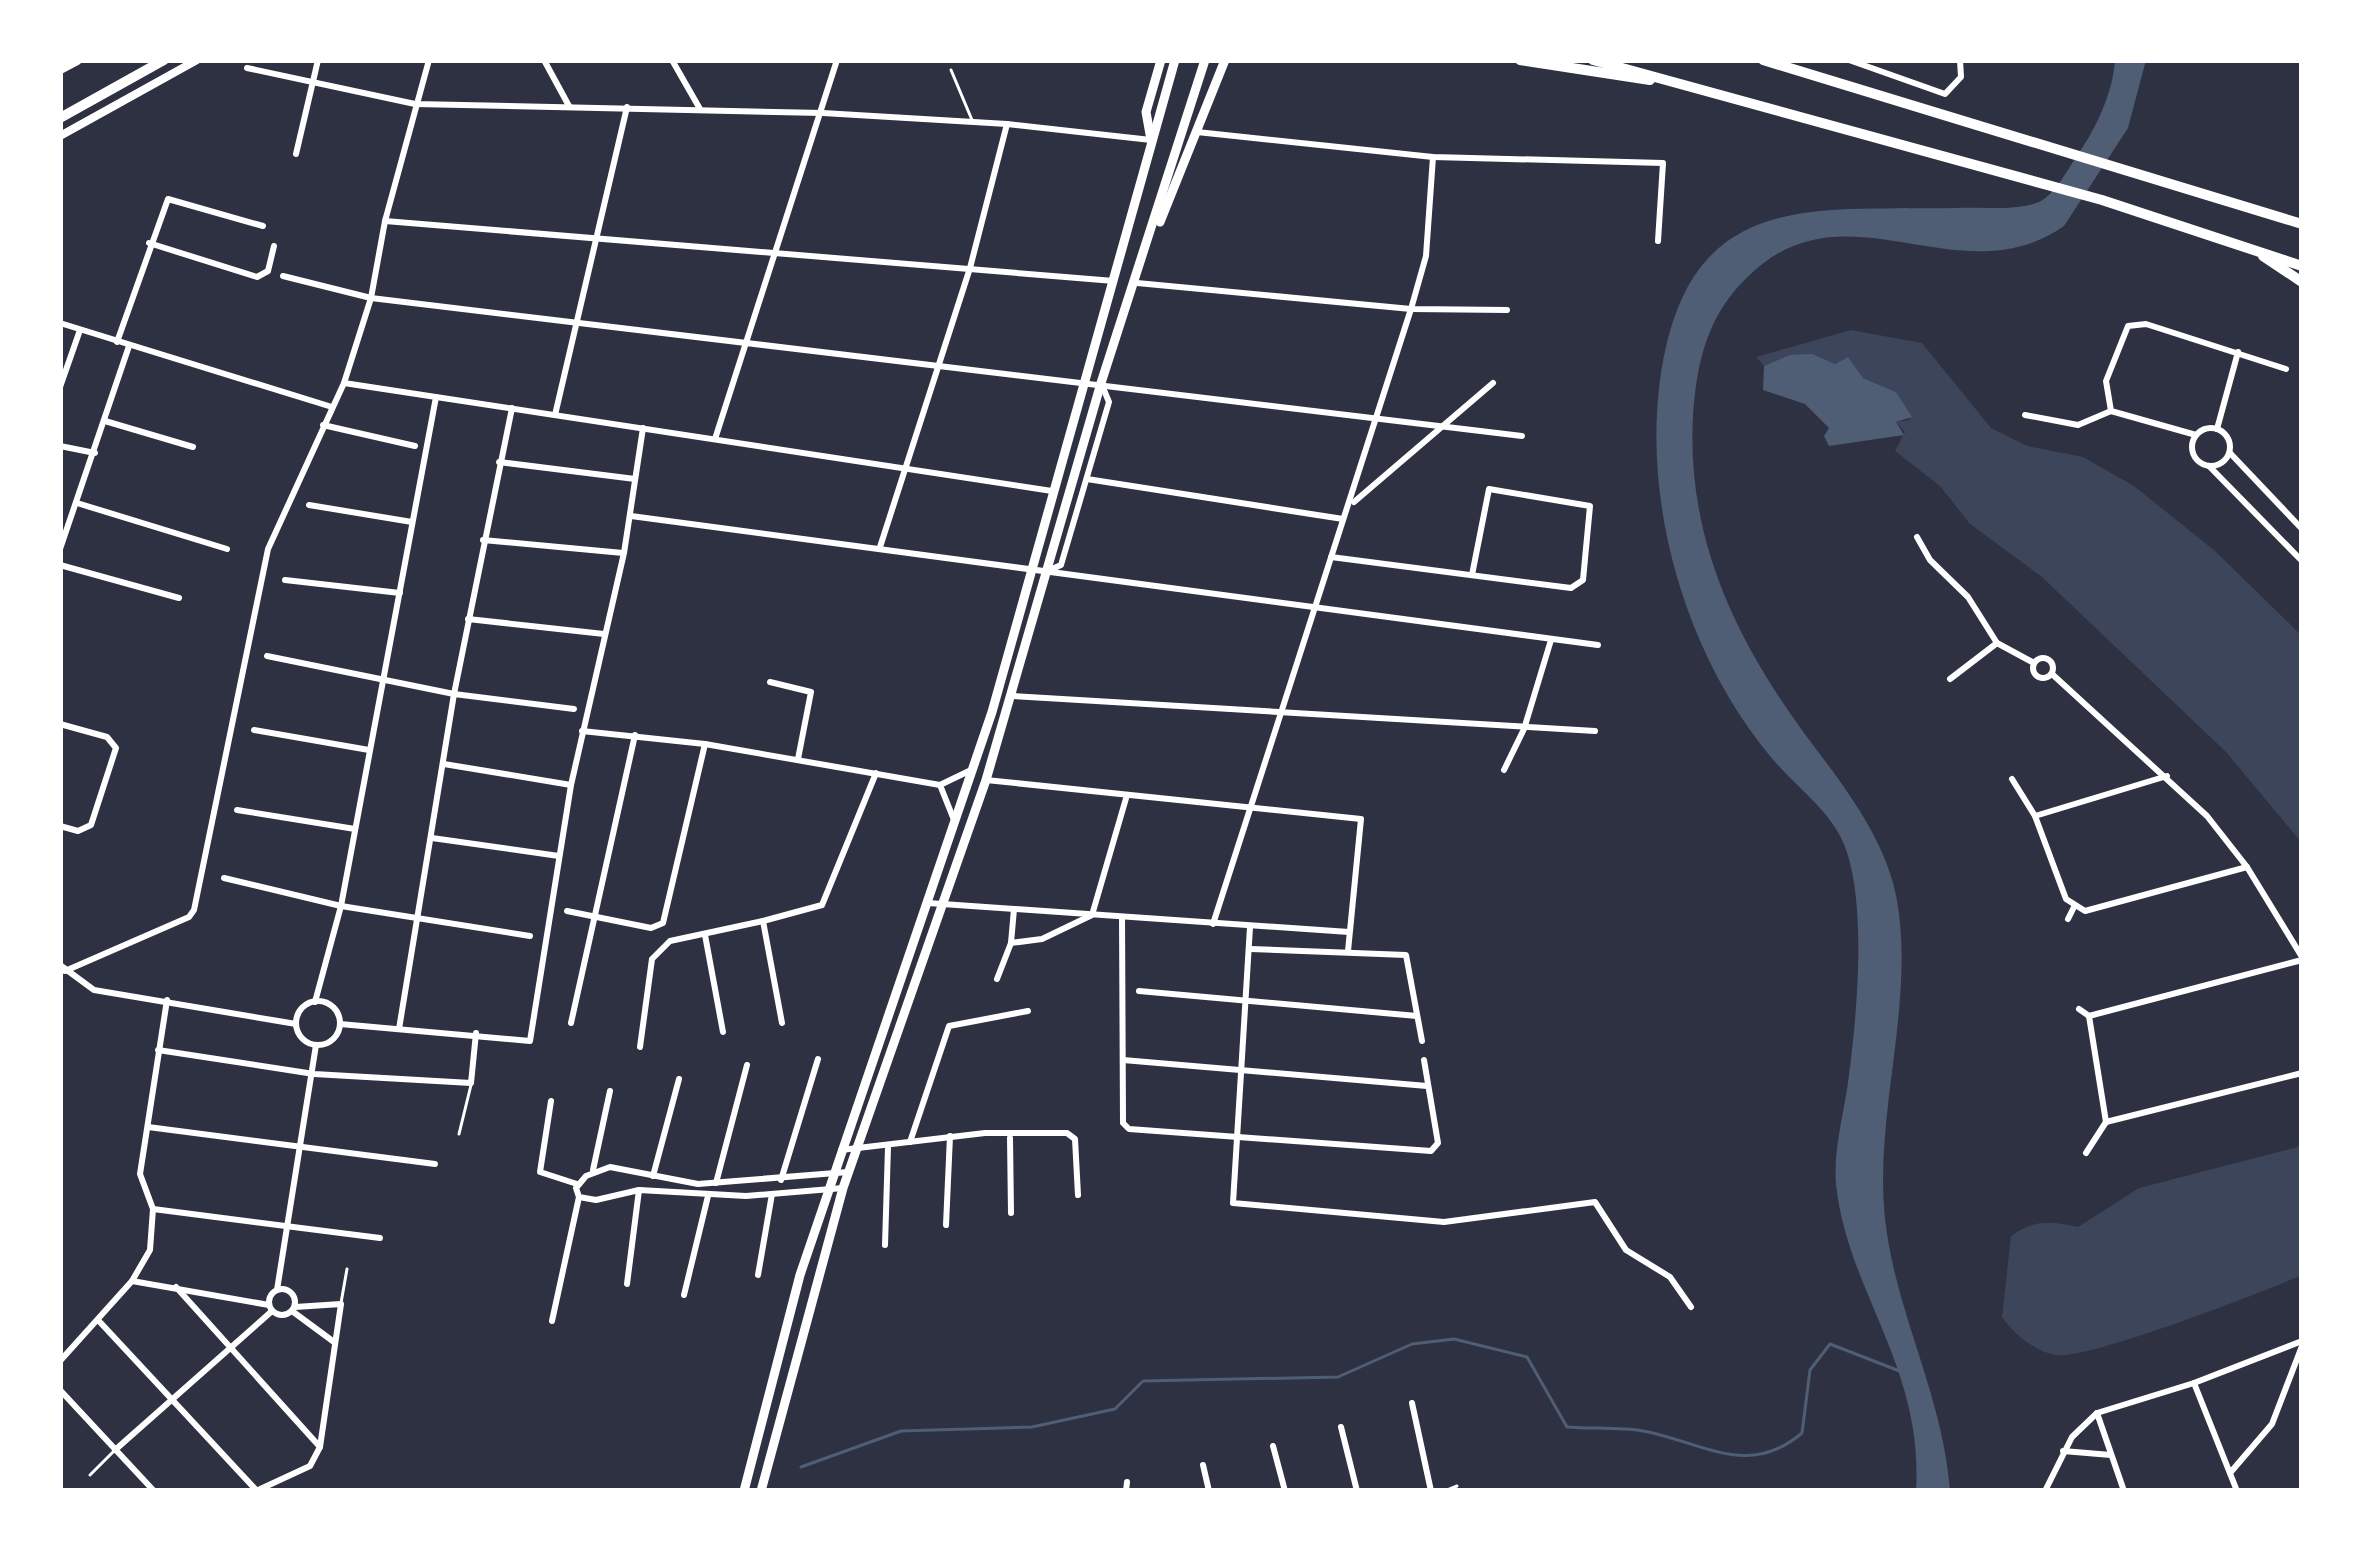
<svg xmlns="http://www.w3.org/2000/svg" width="2362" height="1551" font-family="Signika,sans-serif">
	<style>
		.green { fill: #3c4559 }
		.water { fill: #4f5d75 }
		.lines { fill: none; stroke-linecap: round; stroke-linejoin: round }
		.stream { stroke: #4f5d75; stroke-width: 3 }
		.service { stroke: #fff; stroke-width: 3 }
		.minor { stroke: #fff; stroke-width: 6 }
		.tertiary { stroke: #fff; stroke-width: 8 }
		.secondary { stroke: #fff; stroke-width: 9 }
		.trunk { stroke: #fff; stroke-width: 10 }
	</style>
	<rect width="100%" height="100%" fill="#2d3142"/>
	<g class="green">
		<path d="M1851 330 1922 343 1991 428 2027 446 2083 457 2134 486 2215 551 2302 636V843L2226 752 2042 577 1970 524 1940 486 1895 451 1905 432 1896 422 1910 420 1896 392 1863 378 1846 358 1836 364C1805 352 1794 360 1764 366L1756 357Z"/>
		<path d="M2302 1146V1275C2266 1291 2083 1362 2054 1355 2034 1350 2013 1334 2002 1317L2011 1236C2034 1219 2051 1221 2078 1227L2139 1188Z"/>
	</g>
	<g class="water">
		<path d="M2115 60H2146L2128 128 2064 226C1960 298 1851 184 1754 271 1709 310 1697 358 1693 416 1686 544 1741 650 1816 749 1850 794 1887 844 1897 900 1915 1005 1874 1113 1885 1218 1895 1312 1943 1395 1950 1491H1916C1924 1367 1847 1291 1836 1184 1833 1148 1845 1110 1849 1075 1857 1013 1867 905 1845 847 1832 811 1794 786 1770 756 1687 656 1643 508 1660 380 1687 187 1809 211 1957 208 1981 207 2016 211 2039 202 2056 194 2068 168 2079 153 2097 126 2113 92 2115 60Z"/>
		<path d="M1812 354 1835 364 1848 357 1863 378 1896 392 1912 417 1896 422 1904 435 1829 446 1824 436 1829 428 1805 404 1763 390 1764 366 1790 355Z"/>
	</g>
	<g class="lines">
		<path class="stream" d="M801 1467 901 1431 1032 1427 1115 1409 1143 1381 1338 1377 1412 1344 1454 1339 1527 1357 1567 1427C1592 1429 1618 1427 1643 1431 1703 1442 1748 1479 1802 1433L1810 1370 1830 1344 1902 1372"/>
		<g class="service">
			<path d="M951 70 972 120"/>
			<path d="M459 1134 471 1085"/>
			<path d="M341 1303 347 1269"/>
			<path d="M90 1475 114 1451"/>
			<path d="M1445 1491 1457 1486"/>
		</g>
		<g class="minor">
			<path d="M544 60 569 106"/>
			<path d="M672 60 700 109"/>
			<path d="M1849 60 1945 94 1961 77 1960 60"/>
			<path d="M247 68 415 104 823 113 1007 124 1151 140"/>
			<path d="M1197 132 1433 157 1663 163 1658 241"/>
			<path d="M296 154 318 60"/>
			<path d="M385 221 1114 281"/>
			<path d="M149 243 257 277 268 271 274 246"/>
			<path d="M283 276 371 298 1522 436"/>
			<path d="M1137 283 1411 309 1507 310"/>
			<path d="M60 323 332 407"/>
			<path d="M117 342 168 199 263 226"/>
			<path d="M344 383 1052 491"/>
			<path d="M60 387 80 330"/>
			<path d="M555 415 627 107"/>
			<path d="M2025 415 2078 425 2111 411"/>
			<path d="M105 421 193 447"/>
			<path d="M323 425 415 446"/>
			<circle cx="2211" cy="447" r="19"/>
			<path d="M2217 429 2238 352"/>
			<path d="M2196 435 2111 411 2106 381 2128 326 2146 324 2286 369"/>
			<path d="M715 439 837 60"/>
			<path d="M60 446 95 453"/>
			<path d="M2230 453 2302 529"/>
			<path d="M499 462 635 479"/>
			<path d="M2209 466 2302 561"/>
			<path d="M1087 479 1343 519"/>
			<path d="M1354 502 1493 383"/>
			<path d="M77 503 227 549"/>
			<path d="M309 505 412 522"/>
			<path d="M631 516 1598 645"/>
			<path d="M1917 537 1930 560 1968 597 1997 643 2034 663"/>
			<path d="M483 540 623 553"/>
			<path d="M880 547 970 268 1007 124"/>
			<path d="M60 549 129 346"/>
			<path d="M1331 557 1571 588 1583 580 1590 506 1489 489 1472 575"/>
			<path d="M60 565 179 598"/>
			<path d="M1052 569 1061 565 1109 402 1101 383"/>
			<path d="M285 580 400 593"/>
			<path d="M468 619 604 634"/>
			<path d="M267 656 454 694 574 709"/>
			<circle cx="2043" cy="668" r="10"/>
			<path d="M2052 674 2207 816 2247 867 2302 957"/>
			<path d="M1950 679 1997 643"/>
			<path d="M770 682 811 692 798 759"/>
			<path d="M1013 696 1595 731"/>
			<path d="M60 724 107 737 116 748 91 825 78 831 60 826"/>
			<path d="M254 730 369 750"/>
			<path d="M582 731 705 744 940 785"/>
			<path d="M444 764 571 785"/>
			<path d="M1504 770 1524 729 1551 640"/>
			<path d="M2012 779 2035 816 2066 899 2085 911 2247 867"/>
			<path d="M986 780 1361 819 1348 951"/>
			<path d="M237 810 355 829"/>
			<path d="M2035 816 2167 776"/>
			<path d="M954 820 940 785 969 771"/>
			<path d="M432 838 559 856"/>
			<path d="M224 878 341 906 530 936"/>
			<path d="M928 903 1349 932"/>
			<path d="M567 911 651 928 663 923 705 744"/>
			<path d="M1122 917 1123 1123 1129 1129 1431 1151 1438 1143 1424 1060"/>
			<path d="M2068 919 2074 907"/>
			<path d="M763 921 822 905 876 773"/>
			<path d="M1213 924 1411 309 1426 256 1433 157"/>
			<path d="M1250 927 1233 1203 1444 1222 1595 1202 1626 1250 1670 1277 1691 1307"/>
			<path d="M705 935 723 1032"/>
			<path d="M1011 943 1042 939 1092 915 1127 795"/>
			<path d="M1251 949 1406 955 1422 1041"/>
			<path d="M60 965 94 990 296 1024"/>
			<path d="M65 971 189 917 194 910 268 549 344 383 371 298 385 221 429 60"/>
			<path d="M997 979 1011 943 1014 909"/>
			<path d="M1139 991 1417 1016"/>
			<circle cx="318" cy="1023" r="22"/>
			<path d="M315 1002 341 906 436 397"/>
			<path d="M2079 1009 2089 1016"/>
			<path d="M2089 1016 2302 960"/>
			<path d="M2089 1016 2106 1122"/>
			<path d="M571 1023 635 735"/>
			<path d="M340 1024 530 1041 571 785 624 553 643 428"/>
			<path d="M399 1029 454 694 512 408"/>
			<path d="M640 1047 652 959 670 941 763 921 782 1023"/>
			<path d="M158 1050 314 1074 471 1083 476 1033"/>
			<path d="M1123 1060 1427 1086"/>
			<path d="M551 1101 540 1172 577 1184"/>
			<path d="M2106 1122 2302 1073"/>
			<path d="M148 1127 435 1164"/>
			<path d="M1010 1138 1011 1213"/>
			<path d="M910 1142 949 1026 1028 1011"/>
			<path d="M841 1150 985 1133H1067L1075 1139 1078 1195"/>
			<path d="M2086 1153 2106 1122"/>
			<path d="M593 1170 610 1091"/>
			<path d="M653 1176 679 1079"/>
			<path d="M781 1180 818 1059"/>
			<path d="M716 1183 747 1065"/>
			<path d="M843 1188 746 1196 639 1190 596 1200 579 1197 576 1188 586 1176 610 1167 698 1184 848 1172"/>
			<path d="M153 1209 380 1238"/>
			<path d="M946 1225 950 1136"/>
			<path d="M885 1245 888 1147"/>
			<path d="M758 1275 772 1194"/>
			<path d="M132 1281 269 1305"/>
			<path d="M627 1284 639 1190"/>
			<path d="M176 1287 320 1447"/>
			<circle cx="282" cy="1302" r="13"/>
			<path d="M277 1290 316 1045"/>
			<path d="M684 1295 708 1196"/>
			<path d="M292 1311 334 1342"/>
			<path d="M98 1320 257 1491"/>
			<path d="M552 1321 579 1197"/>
			<path d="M60 1361 132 1281 150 1250 153 1209 140 1174 167 1000"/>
			<path d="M2194 1383 2237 1491"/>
			<path d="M60 1390 154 1491"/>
			<path d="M1412 1403 1431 1491"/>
			<path d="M2097 1413 2124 1491"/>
			<path d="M1341 1427 1357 1491"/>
			<path d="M1273 1446 1285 1491"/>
			<path d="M115 1450 272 1311"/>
			<path d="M2063 1451 2111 1455"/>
			<path d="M1203 1465 1209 1491"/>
			<path d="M2230 1473 2272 1424 2302 1346"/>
			<path d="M256 1491 310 1466 320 1447 341 1304 295 1307"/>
			<path d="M1126 1491 1127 1482"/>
			<path d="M2045 1491 2072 1437 2097 1413 2194 1383 2302 1341"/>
		</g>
		<path class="tertiary" d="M60 136 197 60"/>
		<g class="secondary">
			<path d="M1151 140 1146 112 1161 60"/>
			<path d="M1160 222 1225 60"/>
			<path d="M744 1491 800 1275 992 712 1175 60"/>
			<path d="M761 1491 843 1188 986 780 1101 383 1205 60"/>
		</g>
		<g class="trunk">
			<path d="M1520 60 1650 80"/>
			<path d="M1593 60 2102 200 2302 266"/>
			<path d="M1763 60 2302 224"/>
			<path d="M60 69 77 60"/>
			<path d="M60 118 164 60"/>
			<path d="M2263 256 2302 282"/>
		</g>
	</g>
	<rect width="2362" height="1551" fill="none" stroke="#ffffff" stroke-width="126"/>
</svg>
